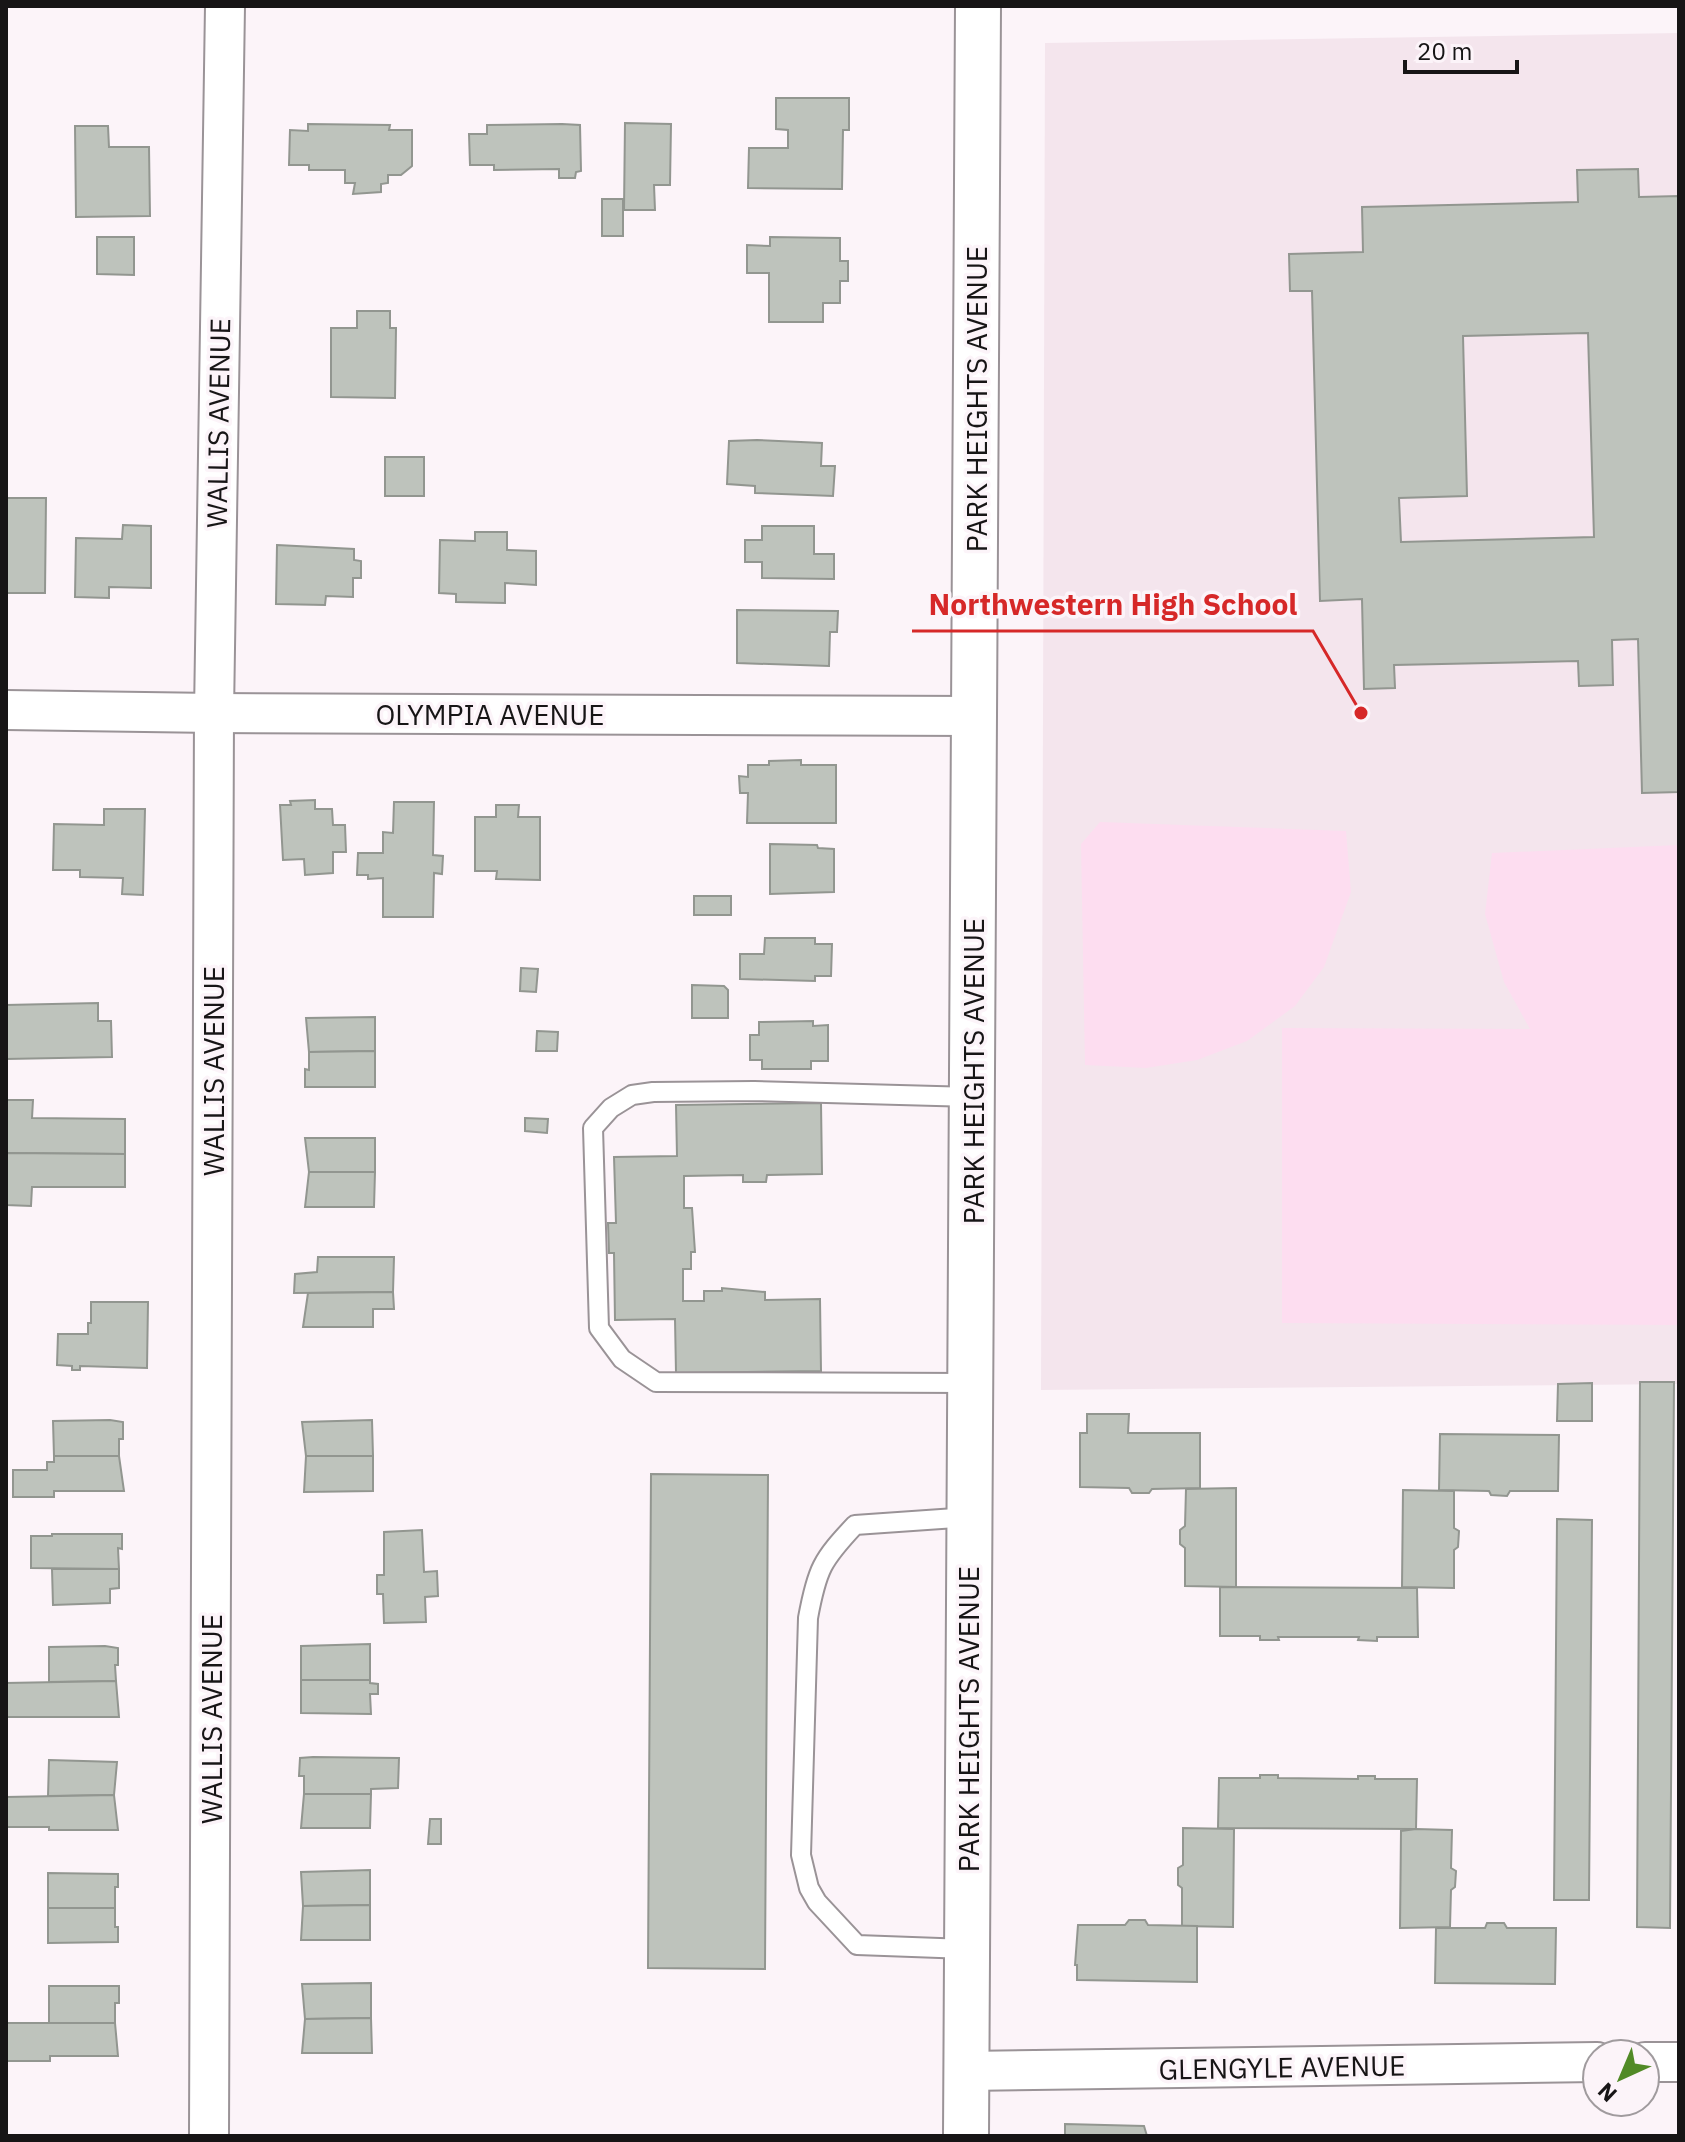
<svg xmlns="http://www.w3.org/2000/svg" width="1685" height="2142" font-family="'IBM Plex Sans',sans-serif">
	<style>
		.built { fill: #f4e5ed }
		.park { fill: #fdddf0 }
		.building { fill: #bec3bc; stroke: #929690; stroke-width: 2; fill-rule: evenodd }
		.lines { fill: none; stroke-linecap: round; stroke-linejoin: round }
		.service-casing { stroke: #9a9397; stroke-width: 22 }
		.minor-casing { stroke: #9a9397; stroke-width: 42 }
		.secondary-casing { stroke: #9a9397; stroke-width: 48 }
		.service { stroke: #fff; stroke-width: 18 }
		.minor { stroke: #fff; stroke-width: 38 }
		.secondary { stroke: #fff; stroke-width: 44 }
		.labels { text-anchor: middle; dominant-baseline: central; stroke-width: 7; stroke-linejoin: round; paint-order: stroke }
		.street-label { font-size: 28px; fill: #171516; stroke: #fcf4f9 }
		.leader { fill: none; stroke: #d62828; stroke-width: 3 }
		.callout-dot { fill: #d62828; stroke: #fcf4f9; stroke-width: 3 }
		.callout-label { font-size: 30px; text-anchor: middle; font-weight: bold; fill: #d62828; stroke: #fcf4f9; stroke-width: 7; stroke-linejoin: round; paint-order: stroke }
	</style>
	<rect width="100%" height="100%" fill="#fcf4f9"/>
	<path class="built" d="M1679 33V1384L1041 1390 1045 43Z"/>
	<g class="park">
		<path d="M1100 822 1346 831 1351 892 1324 967 1295 1006 1247 1041 1197 1060 1146 1068 1085 1065 1081 844Z"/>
		<path d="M1679 845V1325L1282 1323V1028L1530 1029 1504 982 1485 914 1492 853Z"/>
	</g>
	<g class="building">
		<path d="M776 98H849V130H843L842 189 748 188 749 148H788V130L776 129Z"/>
		<path d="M625 123 671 124 670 185H654L655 210H624Z"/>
		<path d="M308 124 390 125 389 130H412V166L401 175H388V183L381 184V192L353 194 355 183H345V170H309V165H289L290 130 308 131Z"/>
		<path d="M562 124 580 125 581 171 576 172 575 178H559V169L494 170V165H470L469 134H487V125Z"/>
		<path d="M75 126H108L109 147H149L150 216 76 217Z"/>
		<path d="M1638 169 1639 197 1679 196V792L1642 793 1638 639 1612 640 1613 685 1579 686 1578 661 1394 665 1395 688 1364 689 1362 599 1320 601 1312 291H1290L1289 254 1363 252 1362 207 1578 202 1577 170ZM1588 333 1594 537 1401 542 1399 498 1467 496 1463 336Z"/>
		<rect x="602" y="199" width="21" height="37"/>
		<path d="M97 237H134V275L97 274Z"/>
		<path d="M770 237 840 238V261H848V281H840V303H823V322H769V273H747V245L770 246Z"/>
		<path d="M357 311H390V328H396L395 398 331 397V328H357Z"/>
		<path d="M757 440 822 443 821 466H835L833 496 755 493V486L727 484 729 441Z"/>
		<rect x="385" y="457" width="39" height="39"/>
		<path d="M6 498H46L45 593H6Z"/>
		<path d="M123 525 151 526V588L109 587V598L75 597 76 538 122 539Z"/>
		<path d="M762 526H814V554H834V579L762 578V562H745V540H762Z"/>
		<path d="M475 532H507V550L536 551V585L505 583V603L456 602V594L439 593 440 540 475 541Z"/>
		<path d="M277 545 354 549V560L361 561V578H353V597L326 596 325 605 276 604Z"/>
		<path d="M737 610 838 611 837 632H830L829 666 737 663Z"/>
		<path d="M801 760V765H836V823H747L748 793H740L739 776 748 777V765H769V761Z"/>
		<path d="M315 800V809H332L333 825H345L346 852H333V873L305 875 304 859 283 860 280 805H291L290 801Z"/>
		<path d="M394 802H434L433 855 443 856 442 874 434 873 433 917H383V878L368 879V875H357L358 853H383V832L393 833Z"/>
		<path d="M496 805H519L518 817H540V880L496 879 497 871H475V817H496Z"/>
		<path d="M104 809H145L143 895 122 894 123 878 80 877V870H53L54 824 104 825Z"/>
		<path d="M770 844 817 845 818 848 834 849V892L770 894Z"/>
		<rect x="694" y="896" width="37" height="19"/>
		<path d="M765 938H815V944H832L831 976H815V981L740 979V954H764Z"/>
		<path d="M521 968 538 969 536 992 520 991Z"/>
		<path d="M692 985 724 986 728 990V1018H692Z"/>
		<path d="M98 1003V1021H111L112 1057 6 1059V1005Z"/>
		<path d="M375 1017V1051L309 1052 306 1018Z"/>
		<path d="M813 1021V1026L828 1025V1061H811V1069H762V1060H750V1035H759V1022Z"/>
		<path d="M537 1031 558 1032 557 1051H536Z"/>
		<path d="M375 1051V1087H305V1069L309 1070V1052Z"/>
		<path d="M6 1100H33L32 1118 125 1119V1154L6 1153Z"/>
		<path d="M821 1103 822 1174 767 1175 766 1182H743V1175L684 1176V1208H692L695 1252H691V1269H683V1301H704V1291H722V1288L765 1292V1300L820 1299 821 1371 676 1373 675 1319 615 1320 614 1253H609L608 1223H616L614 1157 677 1156 676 1105Z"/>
		<path d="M525 1118 548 1119 547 1133 525 1131Z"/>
		<path d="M305 1138H375V1172H309Z"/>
		<path d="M6 1153 125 1154V1187H32L31 1206 6 1205Z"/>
		<path d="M309 1172H375L374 1207H305Z"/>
		<path d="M318 1257H394L393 1292 294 1293 295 1274 317 1272Z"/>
		<path d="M393 1292 394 1309H373V1327H303L308 1293Z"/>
		<path d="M91 1302H148L147 1368 80 1366V1370H72V1366L57 1365 58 1334H88V1323H91Z"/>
		<path d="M1640 1382H1674L1670 1928 1637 1927Z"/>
		<path d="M1592 1383V1421H1557L1558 1384Z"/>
		<path d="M1087 1414H1129L1128 1433H1200V1488L1152 1489 1149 1493H1132L1129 1488 1080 1487V1433H1087Z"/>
		<path d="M110 1420 123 1422V1439H119V1456H54L53 1421Z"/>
		<path d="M372 1420 373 1456H306L302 1422Z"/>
		<path d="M1440 1434 1559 1435 1558 1491H1510L1507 1496 1491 1495 1489 1491 1439 1490Z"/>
		<path d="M54 1456H119L124 1491H54V1497H13V1470H47V1462H54Z"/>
		<path d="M306 1456H373V1491L304 1492Z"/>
		<path d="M651 1474 768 1475 765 1969 648 1968Z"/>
		<path d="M1236 1488V1587L1185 1586V1548L1180 1544V1530L1185 1526 1186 1489Z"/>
		<path d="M1403 1490 1454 1491V1528L1459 1531 1458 1547 1454 1550V1588L1402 1587Z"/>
		<path d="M1557 1519 1592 1520 1589 1900H1554Z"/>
		<path d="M422 1530 424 1572 437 1571 438 1596 425 1597 426 1622 384 1623 383 1594H377V1575H384V1532Z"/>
		<path d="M52 1534H122V1549L118 1548 119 1569 31 1568V1536H52Z"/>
		<path d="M52 1569H119V1588L110 1589V1603L53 1605Z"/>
		<path d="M1220 1587 1417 1588 1418 1637H1377V1641L1358 1640 1359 1637H1278L1279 1640H1260V1636H1220Z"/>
		<path d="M370 1644V1680H301V1646Z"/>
		<path d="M105 1646 118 1648V1665H115L116 1681 49 1682V1647Z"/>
		<path d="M301 1680H370V1683L378 1684V1694H370L371 1714 301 1713Z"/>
		<path d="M116 1681 119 1717H6V1683Z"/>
		<path d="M313 1757 399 1758 398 1788 371 1789V1794H304V1776H299L300 1758Z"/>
		<path d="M49 1760 117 1762 114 1795 48 1796Z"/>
		<path d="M1260 1775H1278V1778L1358 1779V1776H1375V1779H1417L1416 1829 1218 1828 1219 1778H1260Z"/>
		<path d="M304 1794H371L370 1828H301Z"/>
		<path d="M114 1795 118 1830H49V1827H6V1797Z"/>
		<path d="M430 1819H441V1844H428Z"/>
		<path d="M1183 1828 1234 1829 1233 1927 1182 1926V1888L1178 1885V1868L1183 1865Z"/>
		<path d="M1416 1829 1452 1830 1451 1868 1456 1871 1455 1887 1451 1890 1450 1927 1400 1928 1401 1831Z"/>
		<path d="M370 1870V1905L303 1906 301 1872Z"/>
		<path d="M48 1873 118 1874V1887H115V1908H48Z"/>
		<path d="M370 1905V1940H301L303 1906Z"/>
		<path d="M48 1908H115V1927H118V1942L48 1943Z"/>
		<path d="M1129 1920H1145L1148 1925 1197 1926V1982L1077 1980V1965H1075L1078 1925H1125Z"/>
		<path d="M1487 1923H1504L1507 1928H1556L1555 1984 1435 1983 1436 1928H1485Z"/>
		<path d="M371 1983V2018L305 2019 302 1984Z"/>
		<path d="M49 1986H119V2003H115V2023H49Z"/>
		<path d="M371 2018 372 2053H302L305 2019Z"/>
		<path d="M6 2023H115L118 2056H50V2061H6Z"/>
		<path d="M1065 2124 1144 2126 1147 2136H1065Z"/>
	</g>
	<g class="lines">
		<g class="service-casing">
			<g id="service">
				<path d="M970 1383 656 1382 622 1359 599 1328 593 1128 611 1108 632 1095 653 1092 754 1091 973 1097"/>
				<path d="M967 1949 857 1945 817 1902 809 1888 801 1855 808 1618C817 1569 822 1560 855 1525L970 1517"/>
			</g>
		</g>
		<g class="minor-casing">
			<g id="minor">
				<path d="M6 710 214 713 975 716"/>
				<path d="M1645 2062H1679"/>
				<path d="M966 2071 1597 2062"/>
				<path d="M209 2136 214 713 225 6"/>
			</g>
		</g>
		<g class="secondary-casing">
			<path id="secondary" d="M966 2136 978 6"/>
		</g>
		<use href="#service" class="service"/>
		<use href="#minor" class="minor"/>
		<use href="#secondary" class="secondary"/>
	</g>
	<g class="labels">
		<g class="street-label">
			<text transform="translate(976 399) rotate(-90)">PARK HEIGHTS AVENUE</text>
			<text transform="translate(218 423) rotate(-89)">WALLIS AVENUE</text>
			<text x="490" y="714">OLYMPIA AVENUE</text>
			<text transform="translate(213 1071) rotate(-90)">WALLIS AVENUE</text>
			<text transform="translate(973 1071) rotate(-90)">PARK HEIGHTS AVENUE</text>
			<text transform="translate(211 1719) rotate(-90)">WALLIS AVENUE</text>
			<text transform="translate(968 1719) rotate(-90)">PARK HEIGHTS AVENUE</text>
			<text transform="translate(1282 2067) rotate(-1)">GLENGYLE AVENUE</text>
		</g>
	</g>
	<path class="leader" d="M1361 713L1313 631H912"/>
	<circle class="callout-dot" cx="1361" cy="713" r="8"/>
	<g class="callout-label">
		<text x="1113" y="615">Northwestern High School</text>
	</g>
	<rect width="1685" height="2142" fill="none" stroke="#171516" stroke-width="16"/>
	<g transform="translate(1621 2078) rotate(224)"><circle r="38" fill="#fcf4f9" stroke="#a09b9e" stroke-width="2"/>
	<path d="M0-6L14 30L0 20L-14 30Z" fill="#518a26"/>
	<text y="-12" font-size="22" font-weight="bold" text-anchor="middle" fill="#171516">N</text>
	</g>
	<path d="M1405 60v12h112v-12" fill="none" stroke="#171516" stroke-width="4"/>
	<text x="1417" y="60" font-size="24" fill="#171516" stroke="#fcf4f9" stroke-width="6" paint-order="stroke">20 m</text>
</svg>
